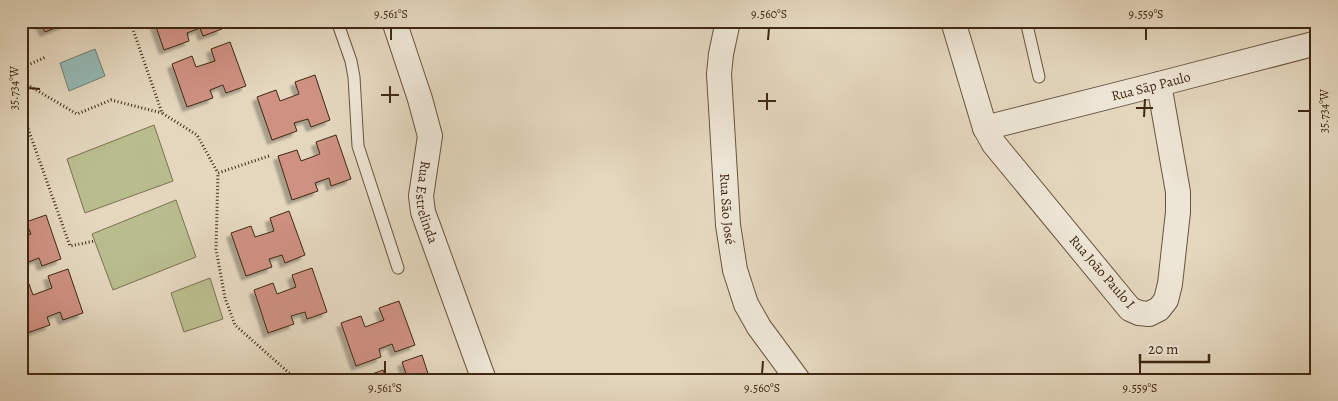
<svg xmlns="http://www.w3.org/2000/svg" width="1338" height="401" font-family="Alegreya,serif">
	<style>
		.green { fill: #b9bd8e; stroke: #7c7250 }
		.water { fill: #95b9b4; stroke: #737f73 }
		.building { fill: #ce9182; stroke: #3f2812; filter: url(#shadow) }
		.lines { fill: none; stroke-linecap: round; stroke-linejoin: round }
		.service-casing { stroke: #68543d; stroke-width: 13 }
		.minor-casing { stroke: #68543d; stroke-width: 26 }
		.path { stroke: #3f2812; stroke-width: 3; stroke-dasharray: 1 2.5; stroke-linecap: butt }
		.service { stroke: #ede5d5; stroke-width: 11 }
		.minor { stroke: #ede5d5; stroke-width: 24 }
		.ticks { fill: none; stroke: #3f2812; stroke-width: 2 }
		.labels { text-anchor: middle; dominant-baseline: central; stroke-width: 4; stroke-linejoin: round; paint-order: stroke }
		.street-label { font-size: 14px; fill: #3f2812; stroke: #ede5d5 }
		.neatline { fill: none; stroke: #3f2812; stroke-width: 2 }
		.ticks-label { font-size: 12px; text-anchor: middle; fill: #3f2812 }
	</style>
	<defs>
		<filter id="shadow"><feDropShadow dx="-4.5" dy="4.5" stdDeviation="1" flood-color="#0004"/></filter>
	</defs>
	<rect width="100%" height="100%" fill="#e4d7be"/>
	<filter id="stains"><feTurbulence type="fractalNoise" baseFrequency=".004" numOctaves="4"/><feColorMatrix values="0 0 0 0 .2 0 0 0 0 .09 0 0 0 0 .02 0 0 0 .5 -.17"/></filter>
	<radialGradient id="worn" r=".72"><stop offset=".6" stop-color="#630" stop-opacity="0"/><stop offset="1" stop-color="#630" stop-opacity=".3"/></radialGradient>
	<g class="green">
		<path d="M154 125 173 181 85 213 67 159Z"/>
		<path d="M176 200 196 257 113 290 92 234Z"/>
		<path d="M210 278 223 319 184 332 171 293Z"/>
	</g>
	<path class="water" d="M95 49 105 76 69 91 60 63Z"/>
	<g class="building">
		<path d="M39 21H72L45 32Z"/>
		<path d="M154 21H220L222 29 203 36 200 28 187 33 189 41 164 50Z"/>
		<path d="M230 42 246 86 226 93 223 85 210 90 213 98 187 107 172 64 192 56 196 67 215 61 211 49Z"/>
		<path d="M315 75 330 120 311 127 308 119 294 123 297 131 272 140 257 97 276 90 280 101 299 94 295 82Z"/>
		<path d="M336 135 351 179 331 186 329 178 315 183 318 191 292 200 278 156 297 150 301 161 320 154 316 142Z"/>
		<path d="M289 211 305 255 285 263 282 255 269 259 272 267 246 276 231 233 251 226 255 237 274 231 270 218Z"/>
		<path d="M46 215 61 259 42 266 39 258 26 263 28 271 21 273V237L31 234 26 222Z"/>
		<path d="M312 268 327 312 307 319 305 312 291 316 294 324 268 333 254 290 273 283 277 294 296 287 292 275Z"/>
		<path d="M68 269 83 313 63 320 60 312 47 317 50 325 24 334 21 325V287L29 284 33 295 52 288 48 276Z"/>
		<path d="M399 301 415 345 395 352 392 344 379 349 381 357 356 366 341 323 361 316 365 327 384 320 379 308Z"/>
		<path d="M422 355 430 380H390L406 374 402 362Z"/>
		<path d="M383 370 387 380H364V377Z"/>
	</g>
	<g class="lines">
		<g class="service-casing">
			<g id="service">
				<path d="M337 21 351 61 354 77 358 146 398 268"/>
				<path d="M1026 21 1039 77"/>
			</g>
		</g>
		<g class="minor-casing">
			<g id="minor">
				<path id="s1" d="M394 21 420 99 430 136 421 196 423 212 484 380"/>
				<path id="s2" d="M728 21 721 54 719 74 728 225 735 270 746 304 759 327 798 380"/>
				<path d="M953 21 985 128 994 144 1130 309 1139 313 1149 314 1159 309 1166 300 1170 284 1178 212V192L1159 84"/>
				<path id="s3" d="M985 128 1159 84 1317 43"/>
			</g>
		</g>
		<g class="path">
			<path d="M130 21 162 113 197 135 218 173"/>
			<path d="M21 68 46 57"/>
			<path d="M21 81 77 114 111 100 162 113"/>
			<path d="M21 109 70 246 95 241"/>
			<path d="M269 156 218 173 216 249 225 298 235 325 297 380"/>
			<path d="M353 380 356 379"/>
		</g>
		<use href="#service" class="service"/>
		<use href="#minor" class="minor"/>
	</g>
	<path class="ticks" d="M391 40V28M768 40 769 28M1146 40V28M28 88 40 89M381 95H399M758 101H776M390 103V86M1136 108H1153M767 110V93M1298 111H1310M1144 117 1145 99M385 374V361M762 374 763 361M1140 374V361"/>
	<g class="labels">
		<g class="street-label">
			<text stroke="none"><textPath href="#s3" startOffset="171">Rua Sãp Paulo</textPath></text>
			<text stroke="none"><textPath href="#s1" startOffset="188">Rua Estrelinda</textPath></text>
			<text stroke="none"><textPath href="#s2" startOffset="189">Rua São José</textPath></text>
			<text transform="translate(1102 272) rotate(49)">Rua João Paulo I</text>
		</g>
	</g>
	<rect width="1338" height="401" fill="none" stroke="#e4d7be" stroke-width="55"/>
	<path d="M1140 354v8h69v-8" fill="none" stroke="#3f2812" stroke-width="2.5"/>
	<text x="1148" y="354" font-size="15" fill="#3f2812" stroke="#ede5d5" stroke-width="4" paint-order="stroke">20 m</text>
	<rect x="28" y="28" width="1282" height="346" class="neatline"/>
	<g class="ticks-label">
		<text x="391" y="18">9.561°S</text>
		<text x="769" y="18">9.560°S</text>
		<text x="1146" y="18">9.559°S</text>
		<text transform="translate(14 88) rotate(-90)" y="4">35.734°W</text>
		<text transform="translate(1324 111) rotate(-90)" y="4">35.734°W</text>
		<text x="385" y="392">9.561°S</text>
		<text x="762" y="392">9.560°S</text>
		<text x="1140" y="392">9.559°S</text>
	</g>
	<rect width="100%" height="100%" filter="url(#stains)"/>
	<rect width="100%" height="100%" fill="url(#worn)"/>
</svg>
